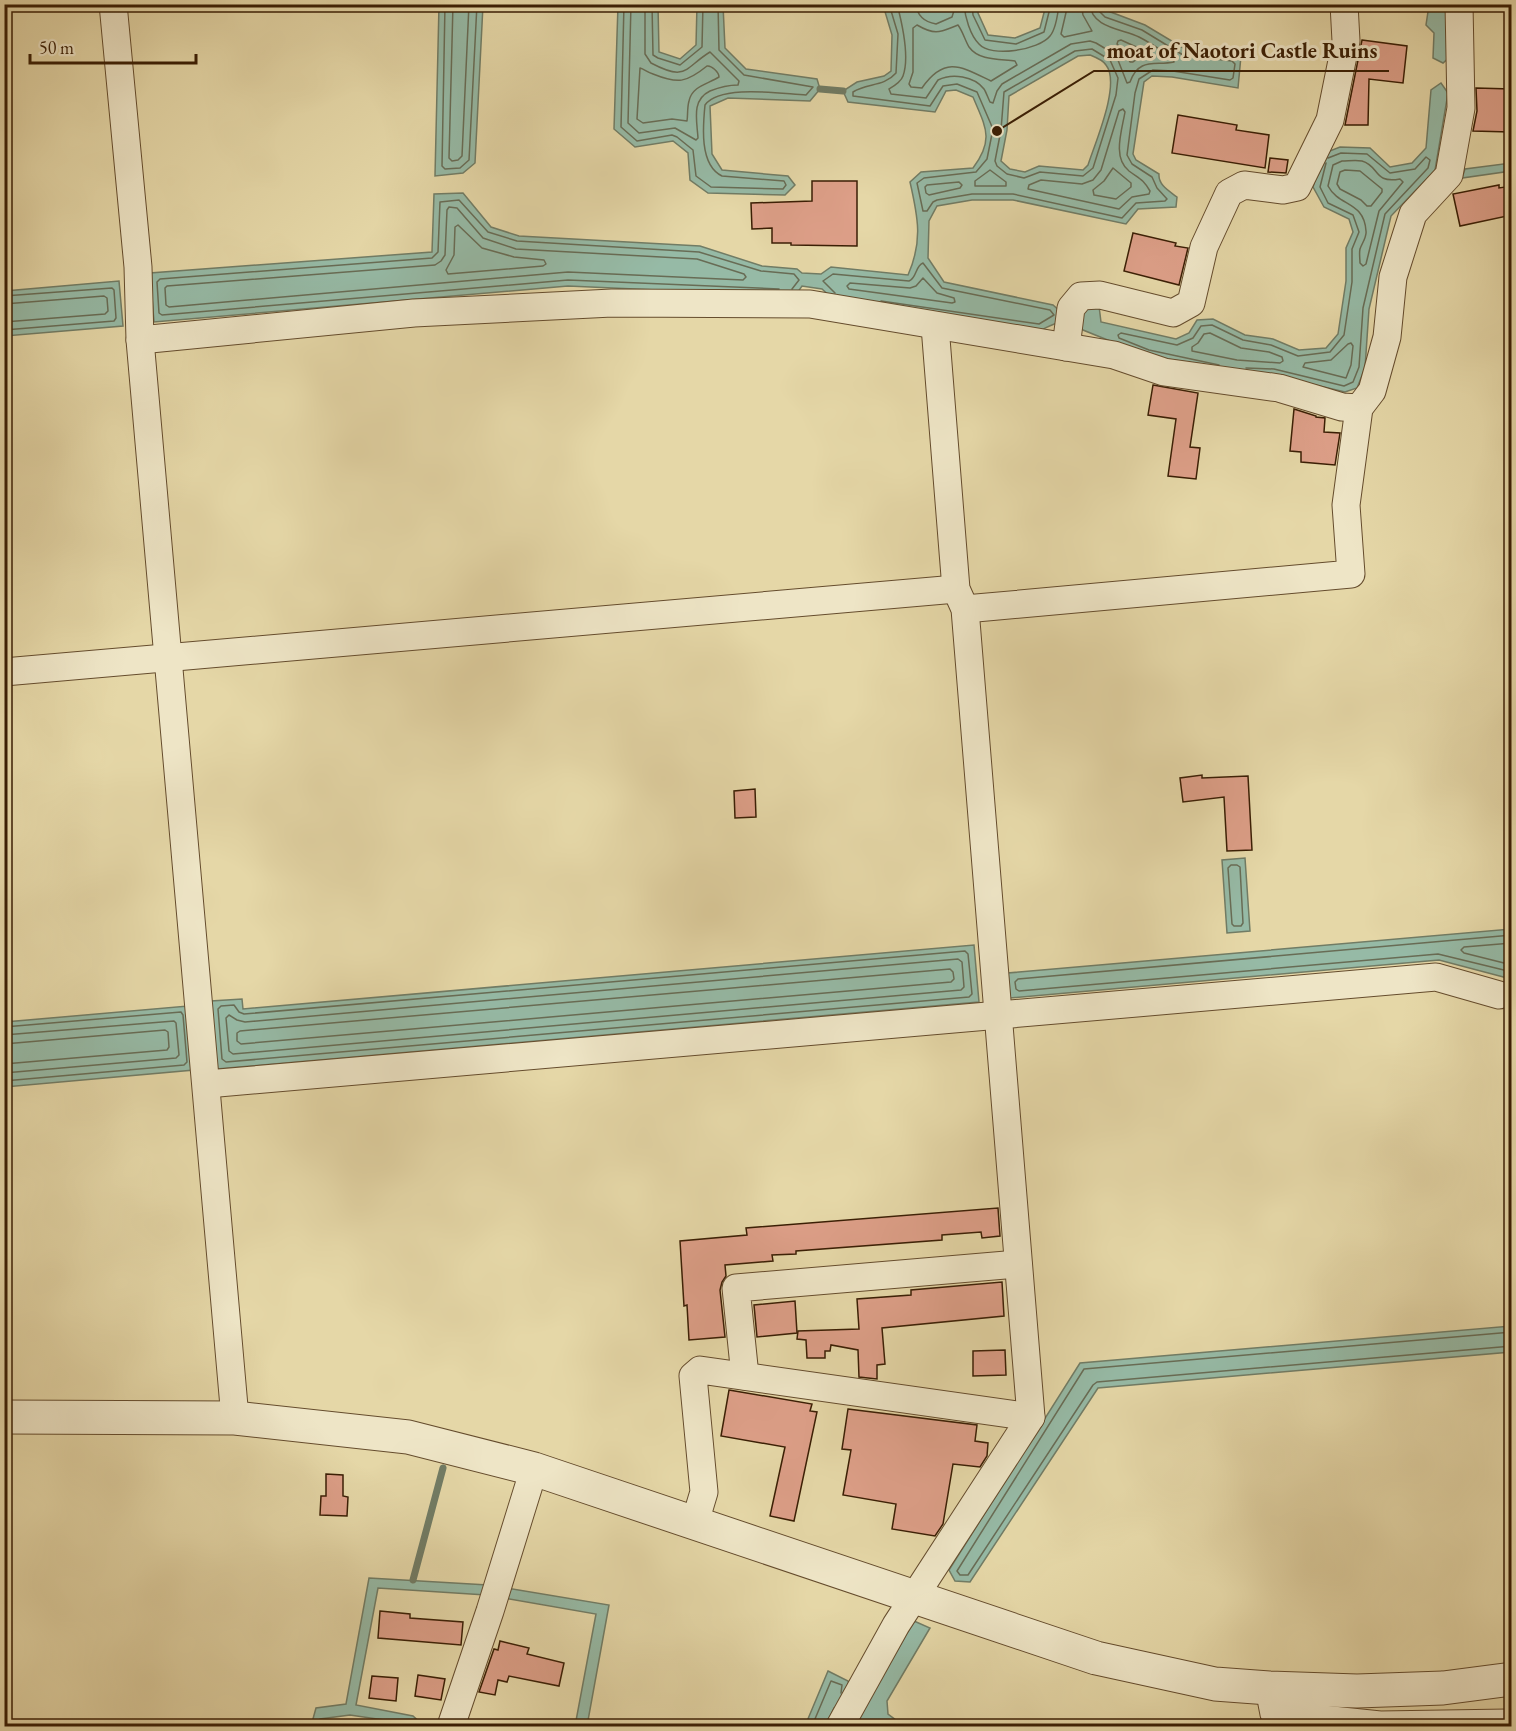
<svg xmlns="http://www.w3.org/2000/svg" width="1516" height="1731" font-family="'EB Garamond',serif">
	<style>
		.water { fill: #96baa6; stroke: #717c65; stroke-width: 1.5; fill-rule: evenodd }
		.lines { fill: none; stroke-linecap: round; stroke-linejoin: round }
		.shore { stroke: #686c55; stroke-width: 1.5 }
		.stream { stroke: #717c65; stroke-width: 7 }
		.building { fill: #dd9f88; stroke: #3a1e04; stroke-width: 1.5 }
		.minor-casing { stroke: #654c2d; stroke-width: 29 }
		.tertiary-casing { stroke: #654c2d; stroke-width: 35 }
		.minor { stroke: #eee5c6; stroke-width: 27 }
		.tertiary { stroke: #eee5c6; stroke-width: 33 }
		.leader { fill: none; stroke: #3a1e04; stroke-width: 2 }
		.callout-dot { fill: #3a1e04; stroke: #eee5c6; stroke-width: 2 }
		.callout-label { font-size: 22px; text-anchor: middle; font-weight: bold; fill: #3a1e04; stroke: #eee5c6; stroke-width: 6; stroke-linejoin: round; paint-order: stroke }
	</style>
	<rect width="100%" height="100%" fill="#e5d7a7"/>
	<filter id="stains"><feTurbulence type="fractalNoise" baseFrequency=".00333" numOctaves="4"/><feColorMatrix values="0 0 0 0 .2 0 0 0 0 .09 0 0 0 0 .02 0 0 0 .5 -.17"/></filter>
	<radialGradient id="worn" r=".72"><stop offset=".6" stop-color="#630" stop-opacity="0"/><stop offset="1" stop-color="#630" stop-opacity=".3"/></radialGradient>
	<g class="water">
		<path d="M439 5H483L475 163 463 173 435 176Z"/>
		<path d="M618 5H658L659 52 680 59 696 45 697 5H723L725 48 746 69 817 79 820 89 810 101 728 98 710 106 712 154 722 170 788 176 795 185 785 195 708 193 690 180 688 153 673 141 635 147 614 129Z"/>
		<path d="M883 5H926L936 10 948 5H978V13L988 35 1015 38 1040 28 1046 5H1101L1108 11 1145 25 1185 49 1241 56 1238 88 1172 77 1152 76 1144 82 1133 154 1136 160 1159 174C1158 185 1169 191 1177 197L1176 207 1138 209 1126 224 1013 200H972L937 206 929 221 928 258 944 282 1053 305 1061 312 1099 306 1101 322 1176 339 1189 333 1197 320 1213 319 1245 335 1273 339 1299 350 1326 348 1338 334 1346 281V248L1353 232 1349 219 1324 207 1313 187 1322 154 1340 147 1370 148 1390 167 1412 163 1426 148 1431 90 1441 83 1448 93 1435 170 1391 216 1369 309 1365 368 1357 388 1345 392 1273 375 1147 356 1083 330C1067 315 1058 322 1041 330L834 300 822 289 802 286 795 296 568 286 154 322 150 273 432 252 434 194 463 193 491 227 519 236 700 246 762 266 797 269 802 273 821 274 831 267 908 275C923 241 918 217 910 182L921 172 973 168C995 139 985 126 973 97L956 90 946 91 935 112 848 102 843 91 857 82 884 76 891 71 892 35ZM1090 55C1095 57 1103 60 1106 65 1121 84 1095 143 1088 165L1083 170 1039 166 1025 172 1010 169 1001 161 1007 130 1009 96 1078 56Z"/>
		<path d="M1429 5H1450L1451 56 1443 63 1433 58 1434 33 1426 25Z"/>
		<path d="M1511 163V171L1462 178 1465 169Z"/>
		<path d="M119 281 123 326 5 336V291Z"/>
		<path d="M1245 858 1250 931 1227 933 1222 860Z"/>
		<path d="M1511 929V979L1439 960 1010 998 1008 973Z"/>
		<path d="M974 945 979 1002 217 1069 211 1001 242 999 243 1009Z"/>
		<path d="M188 1006 194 1070 5 1087V1022Z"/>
		<path d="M1511 1326V1352L1098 1388 970 1582 955 1581 949 1570 1080 1363Z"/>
		<path d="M369 1578 488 1585 609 1605 587 1726H575L596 1614 486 1595 378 1588 356 1705 413 1716 424 1726H414L411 1724 350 1715 320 1719 318 1726H311L316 1708 346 1704Z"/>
		<path d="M914 1621 930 1628 887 1701 888 1714 904 1726H869L859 1721V1709L872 1695Z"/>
		<path d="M828 1671 848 1681 850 1688 841 1707 834 1708 826 1726H805Z"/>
	</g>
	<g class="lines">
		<g class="shore">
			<path d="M445 4 442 166 445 169 460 168 469 160 477 4"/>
			<path d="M453 4 449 158 452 161 458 160 462 156 469 4"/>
			<path d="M624 4 621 127 637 141 672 135 677 137 693 150 696 176 711 187 783 189 786 185 784 181 722 176C699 165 703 125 705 105 720 84 782 94 806 95L813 87 744 75 719 50 718 4"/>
			<path d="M631 4 628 123 639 133 675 128 696 140 698 138C697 121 691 100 710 91 720 87 727 85 738 85L739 81 710 52C684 68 687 82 651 63L645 54V4"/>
			<path d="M652 4 653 55 658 58 680 65 702 47 703 4"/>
			<path d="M889 4 898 34 896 73C884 87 867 83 853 92V96L930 106 943 86 957 84 977 92 993 129 987 159 976 172 924 178 917 183 923 211H927L933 202 937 200 972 194H1013L1122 218 1136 203 1165 201 1167 199 1157 188 1152 177 1132 164 1127 155 1135 93 1139 79 1153 70 1173 71 1230 80 1233 78 1235 64 1232 61 1183 55 1142 30 1105 17 1098 10 1097 4"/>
			<path d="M897 4C902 23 910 57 903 76 901 82 894 86 889 89L891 94 926 98 938 80C952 73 974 76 984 89 986 92 988 98 990 102L993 103 997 91 1002 84 1071 44 1090 41 1096 43 1116 55 1127 83 1130 82C1139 57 1155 66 1174 62L1173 58C1162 51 1151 43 1139 37 1123 29 1091 28 1090 4"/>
			<path d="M916 4C917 16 925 22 936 24L952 17 956 4"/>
			<path d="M964 4C965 17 970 35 979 44 991 58 1039 50 1050 36 1056 29 1058 13 1059 4"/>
			<path d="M972 4 973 15 985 40 1016 44 1044 32 1051 4"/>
			<path d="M1068 4 1061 34 1064 37 1092 31 1083 15 1081 4"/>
			<path d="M917 25C936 36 940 32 958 25 963 32 965 40 969 47 979 61 1000 59 1015 61L1017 65 991 81C962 67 945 55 922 88L911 87 909 84 913 72V28Z"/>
			<path d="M1121 40 1143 50 1144 54 1133 62H1130L1124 51 1117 44 1118 41Z"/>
			<path d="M1092 49 1110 60 1118 78 1116 95 1093 168 1083 176 1040 172 1024 178 1007 174 997 166 995 161 1001 130 1004 92 1075 51Z"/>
			<path d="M707 66C711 65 719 72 719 77 708 84 692 86 689 101 687 108 688 115 687 121L672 119 643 123 637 119 640 68C644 69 647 72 653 74 678 84 686 83 707 66Z"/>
			<path d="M1123 109 1125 112C1122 130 1112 158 1129 171 1140 179 1143 179 1150 191L1149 194 1132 197 1119 209 1028 189 1029 185 1041 180 1082 184 1093 180 1101 170 1119 111Z"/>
			<path d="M1342 161C1348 161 1356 160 1362 161 1380 166 1373 184 1400 179L1403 182 1379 211 1366 264 1363 266 1360 263C1360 259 1359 253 1360 249 1362 243 1367 237 1366 231 1364 201 1339 207 1328 186L1333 165Z"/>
			<path d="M1113 168 1131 183V187L1116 199 1094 195 1093 190 1104 181Z"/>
			<path d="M990 170 1006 182V186H975V181Z"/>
			<path d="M1345 170 1360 171 1382 189V192L1371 206H1367L1361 200 1340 189 1337 184 1340 172Z"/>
			<path d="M959 182 962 185 960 188 929 195 926 193 925 187 927 185Z"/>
			<path d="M449 207 457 208 483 238 516 249 697 259 744 274 746 277 743 280 568 272 169 307 166 305 165 288 167 286 435 265 441 261 445 255 447 210Z"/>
			<path d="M458 225 482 248 514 257 544 260 546 264 543 266 448 274 446 270 454 255 455 227Z"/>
			<path d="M923 278 937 293 954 298 955 302 952 303 849 289 847 286 850 283 910 288 916 286Z"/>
			<path d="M779 289 568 280 162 315 159 313 157 282 160 279 432 258 438 252 440 202 459 200 488 232 517 241 699 252 761 271 794 274 799 280 792 289"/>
			<path d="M835 293 823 281 833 274 909 281C917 278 915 266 923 263L942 288 1050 310 1054 315 1039 324 881 301"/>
			<path d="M4 296 112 288 114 290 116 318 114 321 4 330"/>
			<path d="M4 304 104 296 107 298 108 311 105 314 4 322"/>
			<path d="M1210 333 1241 348 1269 352 1282 357 1283 361 1280 363 1237 360 1192 351V347L1198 343 1204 334Z"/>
			<path d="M1351 343 1353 346 1351 365 1346 378 1303 367 1305 363 1331 360 1348 344Z"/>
			<path d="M1219 365 1149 350 1119 338 1118 335 1121 333 1177 345 1193 338 1201 326 1212 325 1243 340 1271 345 1298 356 1330 352 1344 335 1352 282V249L1359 232 1353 215 1328 203 1320 187 1326 163"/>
			<path d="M1246 368 1274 369 1344 386 1353 382 1359 367 1363 308 1385 214 1428 168 1430 160 1426 157 1415 169 1390 173 1367 154 1341 153 1328 158"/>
			<path d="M1231 865H1237L1240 867 1243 923 1241 926H1234L1232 924 1228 868Z"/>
			<path d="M1512 935 1018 979 1015 982 1016 989 1019 991 1438 954 1512 972"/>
			<path d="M1512 943 1464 947 1461 950 1464 953 1512 965"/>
			<path d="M965 951 968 954 972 994 969 997 226 1062 222 1059 218 1009 221 1006 234 1005 239 1012 244 1014Z"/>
			<path d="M958 959 962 962 964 987 961 990 233 1054 229 1051 226 1018 229 1015 237 1020 245 1022Z"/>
			<path d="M950 969 953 972 954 979 951 982 241 1044 237 1041V1033L240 1031Z"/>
			<path d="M4 1027 181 1012 183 1015 187 1062 184 1065 4 1081"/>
			<path d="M4 1035 174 1021 176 1023 179 1055 176 1058 4 1073"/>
			<path d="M4 1044 165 1030 168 1032 169 1047 167 1050 4 1064"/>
			<path d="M1512 1332 1084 1369 957 1571 960 1575H968L1093 1385 1097 1382 1512 1346"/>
			<path d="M812 1726 831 1681 842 1685 841 1693"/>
		</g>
		<g class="stream">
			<path d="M820 89 843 91"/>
			<path d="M413 1580 443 1468"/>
		</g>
	</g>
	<g class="building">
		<path d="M1362 40 1407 46 1403 83 1369 79 1368 125H1345Z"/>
		<path d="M1476 88 1511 89 1510 132 1473 131 1477 111Z"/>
		<path d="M1178 115 1237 125 1236 130 1269 135 1265 168 1172 153Z"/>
		<path d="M1270 158 1288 160 1286 173 1268 172Z"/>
		<path d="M812 181H857V246L791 245V243H772V228L752 229 751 203 812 201Z"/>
		<path d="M1499 185V188L1512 186V215L1460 226 1453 194Z"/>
		<path d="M1133 233 1176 243 1175 246 1188 248 1179 285 1124 271Z"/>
		<path d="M1153 385 1198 393 1190 447 1200 448 1196 479 1168 476 1176 419 1148 415Z"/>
		<path d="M1294 409 1316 416V417L1325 418 1324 432 1340 433 1335 465 1301 462V452L1290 451Z"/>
		<path d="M1202 775V778L1248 776 1252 850 1227 851 1224 797 1183 802 1180 778Z"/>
		<path d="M755 789 756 817 735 818 734 791Z"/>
		<path d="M998 1208 1000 1236 982 1238 981 1232 942 1235V1240L796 1251V1254L772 1255 773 1261 725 1265 726 1276 722 1282 720 1290 725 1337 689 1340 687 1305 684 1306 680 1241 747 1235 746 1228Z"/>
		<path d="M1002 1282 1004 1316 882 1328 885 1364 877 1365V1379L859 1377 858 1350 831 1345 830 1351H825V1358H807L806 1340 797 1339 798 1331 859 1329 857 1299 911 1295V1290Z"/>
		<path d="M795 1301 797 1333 757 1337 754 1305Z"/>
		<path d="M1005 1350 1006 1375 973 1376V1351Z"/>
		<path d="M729 1390 812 1404 810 1411 817 1412 794 1521 770 1516 785 1447 721 1436Z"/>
		<path d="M848 1409 977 1425 975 1441 988 1443 987 1456 980 1467 953 1464 943 1524 935 1536 892 1529 896 1504 843 1495 851 1450 842 1449Z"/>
		<path d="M326 1474 343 1475V1496L348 1497 347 1516 320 1515 321 1496H326Z"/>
		<path d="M380 1611 410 1614V1618L463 1622 461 1645 378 1638Z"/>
		<path d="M500 1641 529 1648 527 1654 564 1663 559 1686 509 1676 507 1682 498 1680 495 1695 479 1692 494 1649 498 1650Z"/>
		<path d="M418 1675 445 1679 441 1700 415 1696Z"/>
		<path d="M372 1676 398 1678 396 1701 369 1698Z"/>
	</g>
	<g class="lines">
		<g class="minor-casing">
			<g id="minor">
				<path d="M113 4 138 267 140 340 235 1418"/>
				<path d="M140 340 414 313 612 303 810 304 1114 355 1164 372 1279 388 1342 407 1359 408"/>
				<path d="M1066 347 1071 308 1081 296 1100 295 1173 313 1191 303 1204 247 1229 193 1244 185 1283 190 1297 187 1330 120 1346 41 1344 4"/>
				<path d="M965 609 1351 574 1346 505 1359 408 1372 391 1387 337 1393 277 1413 214 1449 175 1461 108 1459 4"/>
				<path d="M4 672 956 589"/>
				<path d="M207 1084 1436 977 1499 995"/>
				<path d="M745 1376 736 1288 1018 1264"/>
				<path d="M695 1522 704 1492 693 1376 700 1370 1031 1417"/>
				<path d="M1269 1688 1274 1714 1380 1725 1507 1723V1726"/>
				<path d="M451 1726 490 1611 534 1469"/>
				<path d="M840 1726 896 1625 1031 1417 965 609 956 589 935 326"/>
			</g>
		</g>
		<g class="tertiary-casing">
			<path id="tertiary" d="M4 1417 235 1418 408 1437 534 1469 1096 1658 1215 1684 1269 1688 1357 1691 1443 1688 1512 1679"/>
		</g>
		<use href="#minor" class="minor"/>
		<use href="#tertiary" class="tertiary"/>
	</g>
	<path class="leader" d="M997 131L1094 71H1389"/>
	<circle class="callout-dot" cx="997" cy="131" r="6"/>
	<g class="callout-label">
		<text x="1242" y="58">moat of Naotori Castle Ruins</text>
	</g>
	<rect width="1516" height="1731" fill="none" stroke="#e5d7a7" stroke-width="24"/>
	<rect x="6" y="6" width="1504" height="1719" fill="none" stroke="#3a1e04" stroke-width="3"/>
	<rect x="12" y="12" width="1492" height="1707" fill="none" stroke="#3a1e04" stroke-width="1.5"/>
	<path d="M30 54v9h166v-9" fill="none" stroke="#3a1e04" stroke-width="3"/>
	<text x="39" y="54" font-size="18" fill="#3a1e04" stroke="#eee5c6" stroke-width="4.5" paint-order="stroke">50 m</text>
	<rect width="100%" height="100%" filter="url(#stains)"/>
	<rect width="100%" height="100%" fill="url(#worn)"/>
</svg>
